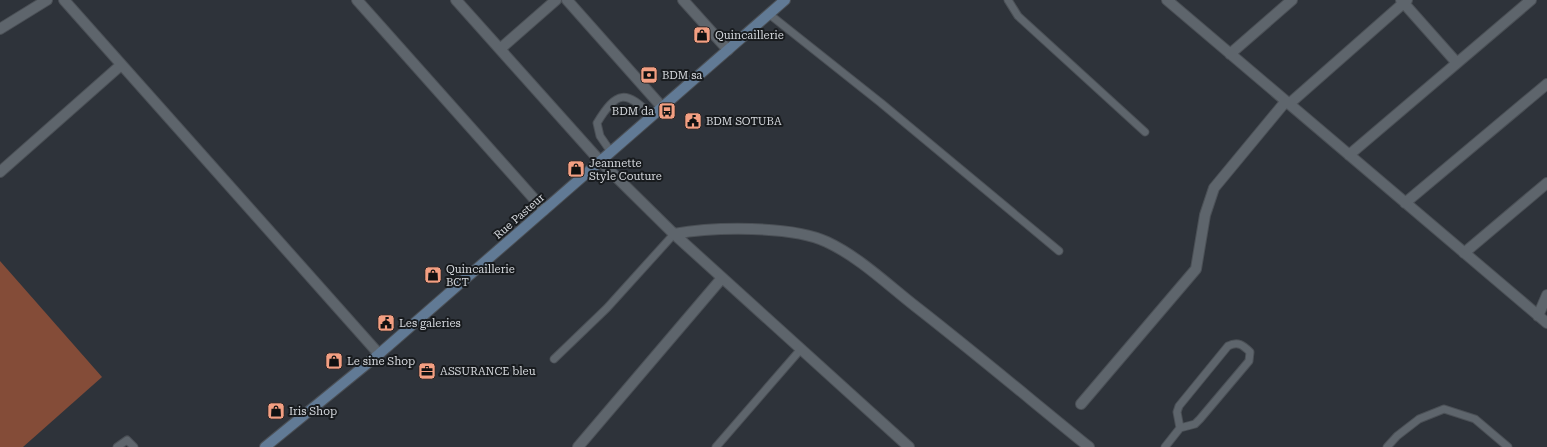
<svg xmlns="http://www.w3.org/2000/svg" width="1547" height="447" font-family="'Roboto Serif',serif">
  <style>
    .green { fill: #844c38 }
    .lines { fill: none; stroke-linecap: round; stroke-linejoin: round }
    .lane-casing { stroke: #4b5056; stroke-width: 9 }
    .street-casing { stroke: #4b5056; stroke-width: 12 }
    .secondary-casing { stroke: #4b5056; stroke-width: 12 }
    .lane { stroke: #5e656c; stroke-width: 7 }
    .street { stroke: #5e656c; stroke-width: 10 }
    .secondary { stroke: #617a95; stroke-width: 10 }
    .labels { text-anchor: middle; stroke-width: 4; stroke-linejoin: round; paint-order: stroke }
    .poi-label { font-size: 11px; fill: #d5d8dd; stroke: #181b1e; text-anchor: start }
    .street-label { font-size: 11px; fill: #d5d8dd; stroke: #181b1e }
  </style>
  <rect width="100%" height="100%" fill="#2e333a"/>
  <path class="green" d="M0,261L102,377L23,447H0Z"/>
  <g class="lines">
    <defs>
      <path id="lane" d="M1008,0L1018,16L1145,132
        M769,14L881,103L1059,251
        M611,152L600,136L597,123C617,90 626,90 652,116
        M554,359L607,308L674,234
        M117,447L127,440L134,447
        M716,447L801,349
        M1165,447L1180,428L1195,424L1200,419L1249,361L1250,352C1243,345 1238,341 1228,346L1179,406L1177,412L1180,428
        M1387,447L1397,436L1419,419L1444,409L1475,419L1508,447"/>
      <path id="street" d="M64,0L379,354
        M357,0L544,210
        M456,0L600,161L674,234L909,447
        M567,0L662,107
        M683,0L728,50
        M1167,0L1547,323
        M1401,0L1457,63
        M0,29L47,0
        M500,49L556,0
        M1230,54L1292,0
        M1289,104L1407,0
        M1349,155L1531,0
        M0,172L121,65
        M1405,203L1547,84
        M674,234C712,227 792,225 827,242C859,257 887,284 915,306C974,352 1031,400 1089,447
        M1464,253L1547,183
        M1538,316L1547,295
        M1081,404L1196,269L1205,215L1214,188L1286,101
        M578,447L722,278"/>
      <path id="secondary" d="M265,447L379,354L785,0"/>
    </defs>
    <use href="#lane" class="lane-casing"/>
    <use href="#street" class="street-casing"/>
    <use href="#secondary" class="secondary-casing"/>
    <use href="#lane" class="lane"/>
    <use href="#street" class="street"/>
    <use href="#secondary" class="secondary"/>
  </g>
  <defs>
    <symbol id="shop-square" viewBox="-11 -11 22 22"><rect x="-9" y="-9" width="18" height="18" rx="4" fill="#f39f82" stroke="#181b1e"/><path d="M-5-2.5h2.3a2.7 3.5 0 0 1 5.4 0H5L5.5 6h-11ZM-1.5-2.5h3a1.5 2.3 0 0 0-3 0Z" fill="#111"/></symbol>
    <symbol id="bank-square" viewBox="-11 -11 22 22"><rect x="-9" y="-9" width="18" height="18" rx="4" fill="#f39f82" stroke="#181b1e"/><path d="M-6-4H6V4H-6ZM0-2.3a2.3 2.3 0 1 0 0 4.6a2.3 2.3 0 1 0 0-4.6Z" fill="#111"/></symbol>
    <symbol id="bus-square" viewBox="-11 -11 22 22"><rect x="-9" y="-9" width="18" height="18" rx="4" fill="#f39f82" stroke="#181b1e"/><path d="M-5-6H5V4H4V6H2V4H-2V6H-4V4H-5ZM-3.5-4V0h7V-4ZM-3.5 1.2v1.5H-2V1.2ZM2 1.2v1.5H3.5V1.2Z" fill="#111"/></symbol>
    <symbol id="civic-square" viewBox="-11 -11 22 22"><rect x="-9" y="-9" width="18" height="18" rx="4" fill="#f39f82" stroke="#181b1e"/><path d="M-.6-6.5H3V-4.5H.6V-3L4-1V1h2V6H-6V1h2V-1L-.6-3ZM-1.2 2.5V6h2.4V2.5Z" fill="#111"/></symbol>
    <symbol id="office-square" viewBox="-11 -11 22 22"><rect x="-9" y="-9" width="18" height="18" rx="4" fill="#f39f82" stroke="#181b1e"/><path d="M-6-3h4V-5.5h4V-3h4V5H-6ZM-1-4.5V-3h2v-1.5ZM-6 0V1H6V0Z" fill="#111"/></symbol>
  </defs>
  <g fill-rule="evenodd">
    <use href="#shop-square" x="692" y="25" width="20" height="20"/>
    <use href="#bank-square" x="639" y="65" width="20" height="20"/>
    <use href="#bus-square" x="657" y="101" width="20" height="20"/>
    <use href="#civic-square" x="683" y="111" width="20" height="20"/>
    <use href="#shop-square" x="566" y="159" width="20" height="20"/>
    <use href="#shop-square" x="423" y="265" width="20" height="20"/>
    <use href="#civic-square" x="376" y="313" width="20" height="20"/>
    <use href="#shop-square" x="324" y="351" width="20" height="20"/>
    <use href="#office-square" x="417" y="361" width="20" height="20"/>
    <use href="#shop-square" x="266" y="401" width="20" height="20"/>
  </g>
  <g class="labels">
    <g class="poi-label">
      <text x="715" y="39">Quincaillerie</text>
      <text x="662" y="79">BDM sa</text>
      <text x="654" y="115" text-anchor="end">BDM da</text>
      <text x="706" y="125">BDM SOTUBA</text>
      <text x="589" y="167">Jeannette<tspan x="589" dy="13">Style Couture</tspan></text>
      <text x="446" y="273">Quincaillerie<tspan x="446" dy="13">BCT</tspan></text>
      <text x="399" y="327">Les galeries</text>
      <text x="347" y="365">Le sine Shop</text>
      <text x="440" y="375">ASSURANCE bleu</text>
      <text x="289" y="415">Iris Shop</text>
    </g>
    <g class="street-label">
      <text transform="translate(519 216) rotate(-41)" y="4">Rue Pasteur</text>
    </g>
  </g>
</svg>
